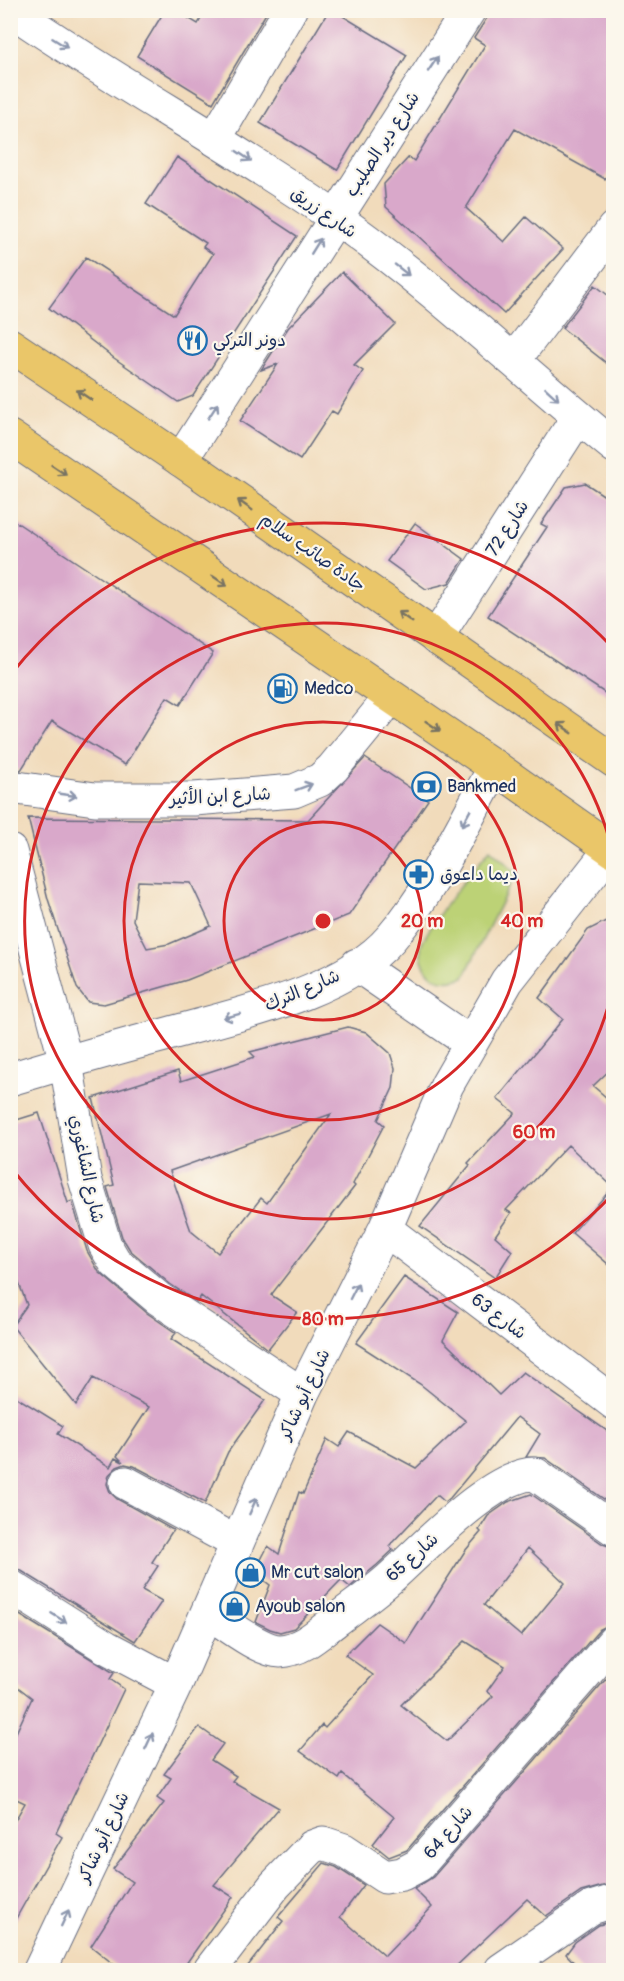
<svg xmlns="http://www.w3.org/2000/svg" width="624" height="1981" font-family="Pangolin,'Playpen Sans Arabic',sans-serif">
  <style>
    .green { fill: #bcd276; stroke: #6c806a; stroke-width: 1.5 }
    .building { fill: #d9a8ca; fill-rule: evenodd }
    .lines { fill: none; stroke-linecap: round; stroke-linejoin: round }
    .minor-casing { stroke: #666b7f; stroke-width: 35 }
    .highway-casing { stroke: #666b7f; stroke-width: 35 }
    .minor { stroke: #fff; stroke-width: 33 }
    .highway { stroke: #eac669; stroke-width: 33 }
    .oneway { stroke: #8d97ae }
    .oneway2 { stroke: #787363 }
    .ring { fill: none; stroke: #d62828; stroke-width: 3 }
    .labels { text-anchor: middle; stroke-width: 4.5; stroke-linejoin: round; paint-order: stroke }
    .street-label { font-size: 18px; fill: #1b2f5e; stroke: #fbf7ec }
    .poi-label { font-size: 18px; fill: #1b2f5e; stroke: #fbf7ec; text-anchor: start }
    .centre { fill: #d62828; stroke: #fbf7ec; stroke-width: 3 }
    .ring-label { font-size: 18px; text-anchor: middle; font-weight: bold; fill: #d62828; stroke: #fbf7ec; stroke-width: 4.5; stroke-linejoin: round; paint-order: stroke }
  </style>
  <rect width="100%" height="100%" fill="#fbf7ec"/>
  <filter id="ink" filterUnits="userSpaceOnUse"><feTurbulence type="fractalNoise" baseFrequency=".0167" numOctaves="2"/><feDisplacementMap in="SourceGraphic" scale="12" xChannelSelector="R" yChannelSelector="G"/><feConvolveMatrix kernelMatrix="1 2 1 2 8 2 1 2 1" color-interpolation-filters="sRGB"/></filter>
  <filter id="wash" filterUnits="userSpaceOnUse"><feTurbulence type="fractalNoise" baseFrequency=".008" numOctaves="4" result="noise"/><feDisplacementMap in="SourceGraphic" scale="24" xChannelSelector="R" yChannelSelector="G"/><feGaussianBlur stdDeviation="1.35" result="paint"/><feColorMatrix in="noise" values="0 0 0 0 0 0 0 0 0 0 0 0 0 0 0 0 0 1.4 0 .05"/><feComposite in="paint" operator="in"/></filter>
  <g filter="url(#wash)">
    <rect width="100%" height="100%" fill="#f1dbbb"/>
    <path class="green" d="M490,849L516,873L464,977C452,981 440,983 430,974C424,968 420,957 421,948C423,930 476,866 490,849Z"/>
    <g id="blocks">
      <path class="building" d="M165,10H175L198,24L206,10H268L213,103L137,56Z
        M329,10H333L407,55L337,170L260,123Z
        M492,10H614V164L605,179L515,129L466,208L504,242L526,217L563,249L504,314L386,207L384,184L409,157L414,161L485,45L474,38Z
        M177,157L297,236L193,396L178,402L114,358L49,308L86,257L174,315L213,254L203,247L206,243L146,204Z
        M342,272L395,324L354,365L363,371L337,414L332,411L300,460L240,421L278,364L261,370L288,328Z
        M595,285L614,300V369L562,328Z
        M585,483L614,502V699L488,616L547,527L541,524L566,487Z
        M10,518L213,653L180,705L167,697L125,765L52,721L21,770L10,769Z
        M415,523L464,559L449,583L426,589L387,561Z
        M365,758L428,800L349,915L187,980L104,1004L88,1002L77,988L48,899L28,818L308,820ZM138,881L191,883L211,926L169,944L147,948L133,920Z
        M614,917V1066L593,1086L614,1104V1269L572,1233L613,1187L568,1145L506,1210L511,1213L495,1236L512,1251L495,1278L420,1226L470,1165L468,1163L515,1113L497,1099L563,1019L539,998L588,930Z
        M348,1027L366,1032L390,1053L395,1068L393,1088L378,1120L384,1125L353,1184L355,1186L271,1295L297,1312L268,1349L201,1296L197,1302L170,1284L130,1250L122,1237L107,1187L114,1185L93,1098L178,1071L181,1081L255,1057L250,1052ZM331,1114L267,1203L261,1198L218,1253L191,1231L170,1171Z
        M39,1113L68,1203L72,1201L87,1251L99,1272L147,1313L176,1333L171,1339L265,1400L228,1452L205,1503L134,1466L125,1464L117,1467L109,1475L107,1484L110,1492L117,1499L173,1530L152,1562L158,1566L142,1590L162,1601L135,1641L20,1570L10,1567V1393L63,1426L58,1434L110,1467L115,1458L123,1462L117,1456L149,1407L93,1378L76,1405L12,1326L27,1305L10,1259V1122Z
        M404,1277L458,1312L443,1340L499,1395L523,1372L614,1436V1506L545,1458L526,1457L540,1434L517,1417L450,1498L445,1502L437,1495L389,1546L393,1550L377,1565L350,1587L341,1580L294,1628L280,1632L270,1629L256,1622L270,1585L254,1573L268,1546L279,1554L299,1492L303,1494L327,1439L339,1447L349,1432L416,1468L466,1421L420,1384L356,1343Z
        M531,1494L603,1544L614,1548V1623L600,1629L407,1850L389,1857L373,1844L394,1817L342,1774L339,1779L300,1751L322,1725L325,1728L373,1675L345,1655L377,1623L406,1643L465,1551L481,1532L479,1530L488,1516L508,1502ZM528,1548L565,1583L521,1636L484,1605ZM465,1641L505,1666L487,1691L493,1696L447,1741L401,1705Z
        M10,1609L114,1673L110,1679L124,1689L56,1833L62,1837L10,1929V1829L25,1803L10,1796V1746L32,1698L10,1681Z
        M606,1679L614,1685V1883L581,1892L546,1916L527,1899L451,1971H244L283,1921L278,1917L324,1863L336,1867L364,1885L340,1917L385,1956L432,1907L414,1889L433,1877Z
        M199,1727L223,1744L211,1760L236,1776L232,1781L279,1808L214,1885L233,1897L181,1971H122L91,1946L132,1882L113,1869L164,1803L157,1798L171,1778L164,1774Z
        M614,1921V1971H582L566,1954L575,1942L599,1925Z"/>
    </g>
  </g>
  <g filter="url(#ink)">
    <use href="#blocks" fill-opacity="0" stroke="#666b7f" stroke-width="1.5"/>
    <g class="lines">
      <defs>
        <path id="minor" d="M11,10C116,83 228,143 333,216C432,284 520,370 614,446
          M216,137L290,10
          M514,360L614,228
          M181,460L469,10
          M436,638L578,417
          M10,787L95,799H194L294,791L320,780L333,768L391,697
          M10,851L66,1062L85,1179L105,1245L115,1262L159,1299L302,1394
          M357,965L469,1042
          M10,1079C63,1063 115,1048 168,1034C235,1015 344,993 391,938C434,888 463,824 495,767
          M385,1229L614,1403
          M126,1483L237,1543
          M10,1586L106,1647L176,1684
          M208,1612C225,1623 260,1651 280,1651C302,1650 318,1634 335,1621C353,1607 372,1594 389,1579C421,1551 493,1473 535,1474L614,1529
          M40,1970L176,1684L302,1394L385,1229L447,1085L507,981L614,845
          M210,1970L275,1885L312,1847L323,1843L344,1850L385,1877L402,1874L419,1865L614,1641
          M501,1970L591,1908L614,1901"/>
        <path id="highway" d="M10,345L181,460L614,761
          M10,437L495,767L614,851"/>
      </defs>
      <use href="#minor" class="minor-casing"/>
      <use href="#highway" class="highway-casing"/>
      <use href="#minor" class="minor"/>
      <use href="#highway" class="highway"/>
    </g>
    <defs><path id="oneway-shaft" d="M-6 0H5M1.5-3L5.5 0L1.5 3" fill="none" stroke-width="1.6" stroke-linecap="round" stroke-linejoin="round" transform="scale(1.5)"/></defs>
    <g class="oneway">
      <use href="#oneway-shaft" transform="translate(60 43) rotate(32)"/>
      <use href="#oneway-shaft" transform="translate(433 64) rotate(-56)"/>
      <use href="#oneway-shaft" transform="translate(244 156) rotate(34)"/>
      <use href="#oneway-shaft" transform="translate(316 246) rotate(-58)"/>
      <use href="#oneway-shaft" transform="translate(402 270) rotate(38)"/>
      <use href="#oneway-shaft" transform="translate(552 394) rotate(42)"/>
      <use href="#oneway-shaft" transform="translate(213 411) rotate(-57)"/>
      <use href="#oneway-shaft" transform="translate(304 787) rotate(-21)"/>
      <use href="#oneway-shaft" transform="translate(68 795) rotate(8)"/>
      <use href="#oneway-shaft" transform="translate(466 818) rotate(119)"/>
      <use href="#oneway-shaft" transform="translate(232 1016) rotate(165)"/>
      <use href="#oneway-shaft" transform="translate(354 1291) rotate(-63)"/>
      <use href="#oneway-shaft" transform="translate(253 1506) rotate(-66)"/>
      <use href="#oneway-shaft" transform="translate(59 1618) rotate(32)"/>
      <use href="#oneway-shaft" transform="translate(149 1741) rotate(-65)"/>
      <use href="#oneway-shaft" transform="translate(65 1918) rotate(-65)"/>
    </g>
    <g class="oneway2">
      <use href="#oneway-shaft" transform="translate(84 395) rotate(-146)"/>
      <use href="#oneway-shaft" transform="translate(59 470) rotate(34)"/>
      <use href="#oneway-shaft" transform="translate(245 505) rotate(-145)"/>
      <use href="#oneway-shaft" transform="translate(220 581) rotate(34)"/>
      <use href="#oneway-shaft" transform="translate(405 617) rotate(-145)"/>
      <use href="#oneway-shaft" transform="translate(433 726) rotate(34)"/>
      <use href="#oneway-shaft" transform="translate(565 728) rotate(-145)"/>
    </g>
  </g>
  <g class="ring">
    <circle cx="323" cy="921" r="99"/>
    <circle cx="323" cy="921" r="199"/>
    <path d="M613 988A298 298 0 1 1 613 854"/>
    <path d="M612 1195A398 398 0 0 1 12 1169M12 673A398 398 0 0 1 612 647"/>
  </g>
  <defs>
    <symbol id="restaurant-ring" viewBox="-11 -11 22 22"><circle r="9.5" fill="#fbf7ec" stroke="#1f6fb2" stroke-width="1.5"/><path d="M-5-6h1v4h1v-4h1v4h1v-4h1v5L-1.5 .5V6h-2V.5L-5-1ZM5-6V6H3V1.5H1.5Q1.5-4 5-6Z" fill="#1f6fb2"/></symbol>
    <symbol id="fuel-ring" viewBox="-11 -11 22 22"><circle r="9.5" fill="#fbf7ec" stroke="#1f6fb2" stroke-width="1.5"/><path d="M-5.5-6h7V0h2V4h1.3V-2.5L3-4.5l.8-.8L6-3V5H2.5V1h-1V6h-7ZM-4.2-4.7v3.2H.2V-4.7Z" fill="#1f6fb2"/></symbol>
    <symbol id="bank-ring" viewBox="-11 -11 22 22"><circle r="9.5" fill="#fbf7ec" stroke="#1f6fb2" stroke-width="1.5"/><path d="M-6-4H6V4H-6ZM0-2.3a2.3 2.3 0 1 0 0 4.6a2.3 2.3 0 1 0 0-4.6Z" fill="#1f6fb2"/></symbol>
    <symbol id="pharmacy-ring" viewBox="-11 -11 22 22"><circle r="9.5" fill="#fbf7ec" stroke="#1f6fb2" stroke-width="1.5"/><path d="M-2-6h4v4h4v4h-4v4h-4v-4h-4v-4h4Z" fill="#1f6fb2"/></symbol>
    <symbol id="shop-ring" viewBox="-11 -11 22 22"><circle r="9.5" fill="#fbf7ec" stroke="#1f6fb2" stroke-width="1.5"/><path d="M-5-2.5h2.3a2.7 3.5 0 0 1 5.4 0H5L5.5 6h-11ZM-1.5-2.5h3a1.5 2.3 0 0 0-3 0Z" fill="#1f6fb2"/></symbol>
  </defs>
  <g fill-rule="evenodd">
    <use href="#restaurant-ring" x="176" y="324" width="33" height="33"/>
    <use href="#fuel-ring" x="266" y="672" width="33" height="33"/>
    <use href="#bank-ring" x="410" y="770" width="33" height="33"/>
    <use href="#pharmacy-ring" x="402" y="858" width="33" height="33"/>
    <use href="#shop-ring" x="234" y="1556" width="33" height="33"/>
    <use href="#shop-ring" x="218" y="1590" width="33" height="33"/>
  </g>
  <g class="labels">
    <g class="street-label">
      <text transform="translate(382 144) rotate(-57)" y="6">شارع دير الصليب</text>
      <text transform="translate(324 212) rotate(35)" y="6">شارع زريق</text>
      <text transform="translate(507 528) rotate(-57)" y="6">شارع 72</text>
      <text transform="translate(313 552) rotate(35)" y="6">جادة صائب سلام</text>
      <text transform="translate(220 796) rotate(-3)" y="6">شارع ابن الأثير</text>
      <text transform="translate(302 990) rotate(-23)" y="6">شارع الترك</text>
      <text transform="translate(87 1169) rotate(78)" y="6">شارع الشاغوري</text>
      <text transform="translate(499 1316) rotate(37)" y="6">شارع 63</text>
      <text transform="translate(304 1394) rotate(-65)" y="6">شارع أبو شاكر</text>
      <text transform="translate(412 1557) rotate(-42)" y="6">شارع 65</text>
      <text transform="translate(448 1832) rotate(-49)" y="6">شارع 64</text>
      <text transform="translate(103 1837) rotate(-65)" y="6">شارع أبو شاكر</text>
    </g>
    <g class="poi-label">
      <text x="213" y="346">دونر التركي</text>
      <text x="304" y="694">Medco</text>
      <text x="447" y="792">Bankmed</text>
      <text x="440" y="880">ديما داعوق</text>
      <text x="271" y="1578">Mr cut salon</text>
      <text x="255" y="1612">Ayoub salon</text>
    </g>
  </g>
  <circle cx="323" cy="921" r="9" class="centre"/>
  <g class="ring-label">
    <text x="422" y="927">20 m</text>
    <text x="522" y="927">40 m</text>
    <text x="534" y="1138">60 m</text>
    <text x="323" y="1325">80 m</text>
  </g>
  <rect width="624" height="1981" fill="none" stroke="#fbf7ec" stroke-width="36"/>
</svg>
